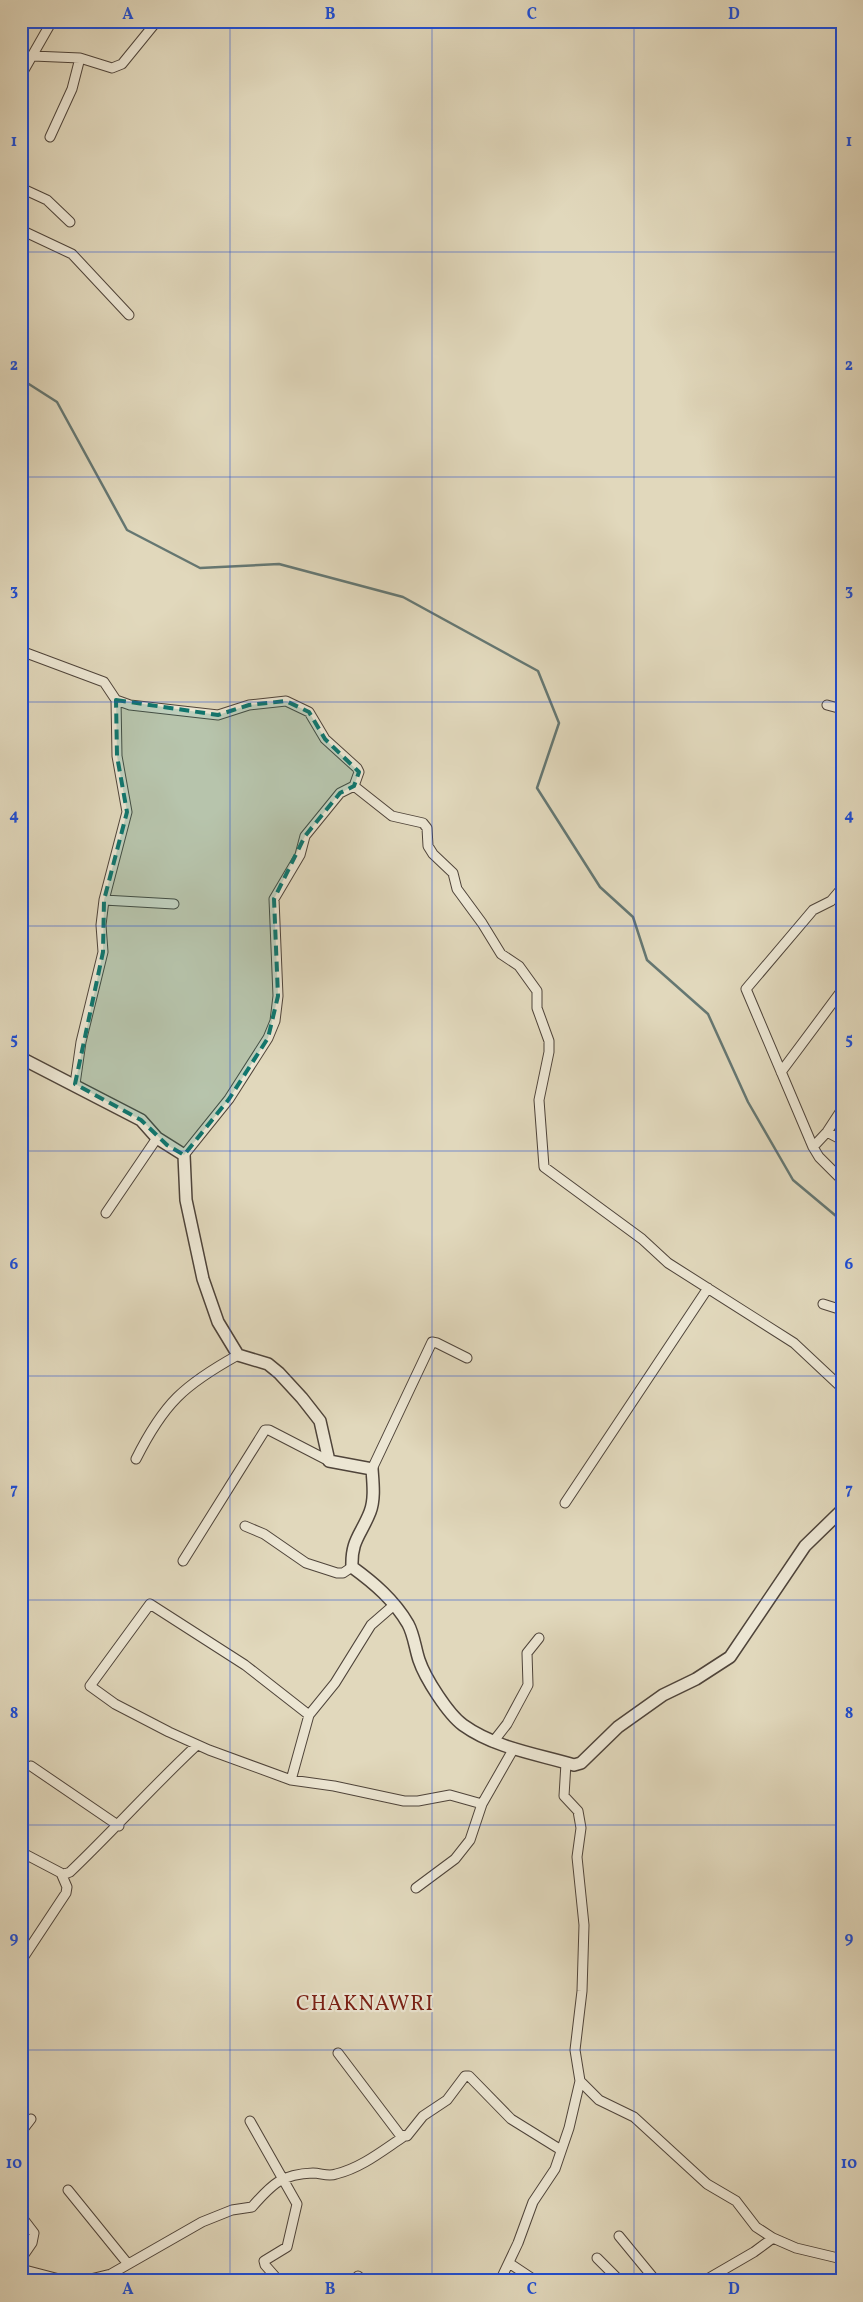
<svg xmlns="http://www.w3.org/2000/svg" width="863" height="2302" font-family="Vollkorn,serif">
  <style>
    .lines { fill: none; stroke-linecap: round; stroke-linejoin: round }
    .stream { stroke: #657772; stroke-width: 2.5 }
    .minor-casing { stroke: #4f443a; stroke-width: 11 }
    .tertiary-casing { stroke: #4f443a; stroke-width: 14 }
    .minor { stroke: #ece6d3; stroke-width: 9 }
    .tertiary { stroke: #ece6d3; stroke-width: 11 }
    .marked { fill: #0f766e; fill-opacity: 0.2; stroke: #0f766e; stroke-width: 4; stroke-dasharray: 10 6; stroke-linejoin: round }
    .grid { fill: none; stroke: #1d4ed8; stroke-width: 1; stroke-opacity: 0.55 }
    .labels { text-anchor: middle; stroke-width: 4.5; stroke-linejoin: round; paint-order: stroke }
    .quarter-label { font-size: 21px; letter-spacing: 1px; fill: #7a1f14; stroke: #ece6d3 }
    .neatline { fill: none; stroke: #1d4ed8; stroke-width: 2 }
    .grid-label { font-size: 16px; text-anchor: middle; font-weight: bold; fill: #1d4ed8 }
  </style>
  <rect width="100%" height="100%" fill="#e1d8bc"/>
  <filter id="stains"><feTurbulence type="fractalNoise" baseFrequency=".004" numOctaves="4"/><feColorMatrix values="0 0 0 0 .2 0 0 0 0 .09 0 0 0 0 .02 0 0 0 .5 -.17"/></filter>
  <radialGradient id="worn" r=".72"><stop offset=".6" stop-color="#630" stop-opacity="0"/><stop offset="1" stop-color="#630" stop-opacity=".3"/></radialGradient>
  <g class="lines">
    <path class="stream" d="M21,379L57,402L127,530L200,568L279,564L403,597L538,671L559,723L537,788L600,887L633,917L647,960L708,1014L748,1102L793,1180L842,1221"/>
    <defs>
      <path id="minor" d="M33,56L80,58L112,68L122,64L157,21
        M21,69L24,70L52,21
        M50,137L72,89L80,58
        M21,188L47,200L70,222
        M21,230L72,254L129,315
        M21,651L104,682L116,700L130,705L218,715L249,705L286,701L309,712L325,739L357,768L359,772L354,786L392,816L423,823L427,828L428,846L433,854L453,873L457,889L482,923L501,954L519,966L537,991V1008L549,1041V1052L539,1100L544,1167L642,1239L668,1263L794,1343L842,1388
        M827,705L842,709
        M842,888L831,901L813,910L746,989L813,1147L819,1157L842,1180
        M104,900L174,904
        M781,1072L842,990
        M75,1084L81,1042L103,952L101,925L104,900L127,812L117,756L116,700
        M827,1132L842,1140
        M813,1147L827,1132L842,1109
        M184,1155L229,1099L268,1038L275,1021L278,996L274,899L300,855L305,836L340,793L354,786
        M106,1213L157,1138
        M823,1304L842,1310
        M136,1459C164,1403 184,1385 238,1355
        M372,1469L432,1342L437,1343L467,1358
        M565,1503L708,1288
        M245,1526L264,1534L306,1563L337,1573H343L352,1567
        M183,1561L265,1430H269L329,1461
        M394,1605L371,1625L335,1683L309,1715L245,1665L150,1604L90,1686L115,1704L169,1732L209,1750L291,1780L334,1786L404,1801H418L450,1795L482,1804
        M493,1742L507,1724L528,1685L527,1653L539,1638
        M31,1766L119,1826
        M291,1780L309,1715
        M21,1852L61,1873L65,1874L70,1872C113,1831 153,1786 197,1745
        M416,1888L455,1859L470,1840L482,1804L514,1748
        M21,1961L66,1893L67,1887L61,1873
        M338,2053L400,2135L407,2136L423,2116L447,2100L465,2076H469L511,2119L561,2150
        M580,2081L599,2100L634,2117L707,2184L736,2201L756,2227L773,2238L796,2248L842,2259
        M250,2121L297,2204L287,2247L264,2261L265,2265L279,2281
        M21,2132L31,2119
        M68,2190L128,2264
        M21,2216L34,2233L32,2243L21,2259
        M619,2236L656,2281
        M597,2258L620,2281
        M509,2263L536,2281
        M21,2269L67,2281
        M358,2276L363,2281
        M82,2281L111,2274L202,2222L232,2210L252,2207C272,2184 282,2174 313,2173C321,2173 328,2177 336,2174C361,2168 382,2151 403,2137
        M500,2281L518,2243L533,2202L555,2169L569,2128L580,2081L575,2050L582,1991L584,1925L577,1857L581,1828L578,1811L564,1796L566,1763
        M704,2281L754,2252L773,2238"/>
      <path id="tertiary" d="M21,1058L141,1120L157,1138L184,1155L186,1200L203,1279L218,1322L238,1355L268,1364L279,1373L302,1398L320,1421L329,1461L372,1469C373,1483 375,1499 370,1512C361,1535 351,1540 352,1567C374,1583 394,1600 408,1624C414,1635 415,1648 419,1660C425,1678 448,1714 463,1725C495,1748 537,1754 574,1765L581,1763L618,1727L663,1695L696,1679L730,1657L805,1546L842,1510"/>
    </defs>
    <use href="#minor" class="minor-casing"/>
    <use href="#tertiary" class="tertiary-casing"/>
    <use href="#minor" class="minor"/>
    <use href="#tertiary" class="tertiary"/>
  </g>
  <path class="marked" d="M116,700L218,715L249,705L286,701L309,712L325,739L359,772L354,786L340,793L305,836L274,899L278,996L268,1038L229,1099L184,1155L167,1145L141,1120L75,1084L103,952L104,900L127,812L117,756Z"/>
  <path class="grid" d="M230,21V2281M432,21V2281M634,21V2281M21,252H842M21,477H842M21,702H842M21,926H842M21,1151H842M21,1376H842M21,1600H842M21,1825H842M21,2050H842"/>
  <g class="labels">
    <g class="quarter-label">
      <text x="365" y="2010">CHAKNAWRI</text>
    </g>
  </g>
  <rect width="863" height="2302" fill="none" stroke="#e1d8bc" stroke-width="55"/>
  <rect x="28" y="28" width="808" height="2246" class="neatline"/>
  <g class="grid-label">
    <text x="128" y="19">A</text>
    <text x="330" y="19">B</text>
    <text x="532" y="19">C</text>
    <text x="734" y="19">D</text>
    <text x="14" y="146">1</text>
    <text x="849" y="146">1</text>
    <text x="14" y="370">2</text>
    <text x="849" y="370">2</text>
    <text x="14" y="595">3</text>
    <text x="849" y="595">3</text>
    <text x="14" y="820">4</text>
    <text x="849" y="820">4</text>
    <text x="14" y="1044">5</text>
    <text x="849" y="1044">5</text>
    <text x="14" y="1269">6</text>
    <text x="849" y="1269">6</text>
    <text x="14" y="1494">7</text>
    <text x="849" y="1494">7</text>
    <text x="14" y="1718">8</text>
    <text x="849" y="1718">8</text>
    <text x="14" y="1943">9</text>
    <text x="849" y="1943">9</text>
    <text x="14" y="2168">10</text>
    <text x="849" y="2168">10</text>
    <text x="128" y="2294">A</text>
    <text x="330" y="2294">B</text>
    <text x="532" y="2294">C</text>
    <text x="734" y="2294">D</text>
  </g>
  <rect width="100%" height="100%" filter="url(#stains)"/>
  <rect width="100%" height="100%" fill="url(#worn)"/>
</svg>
